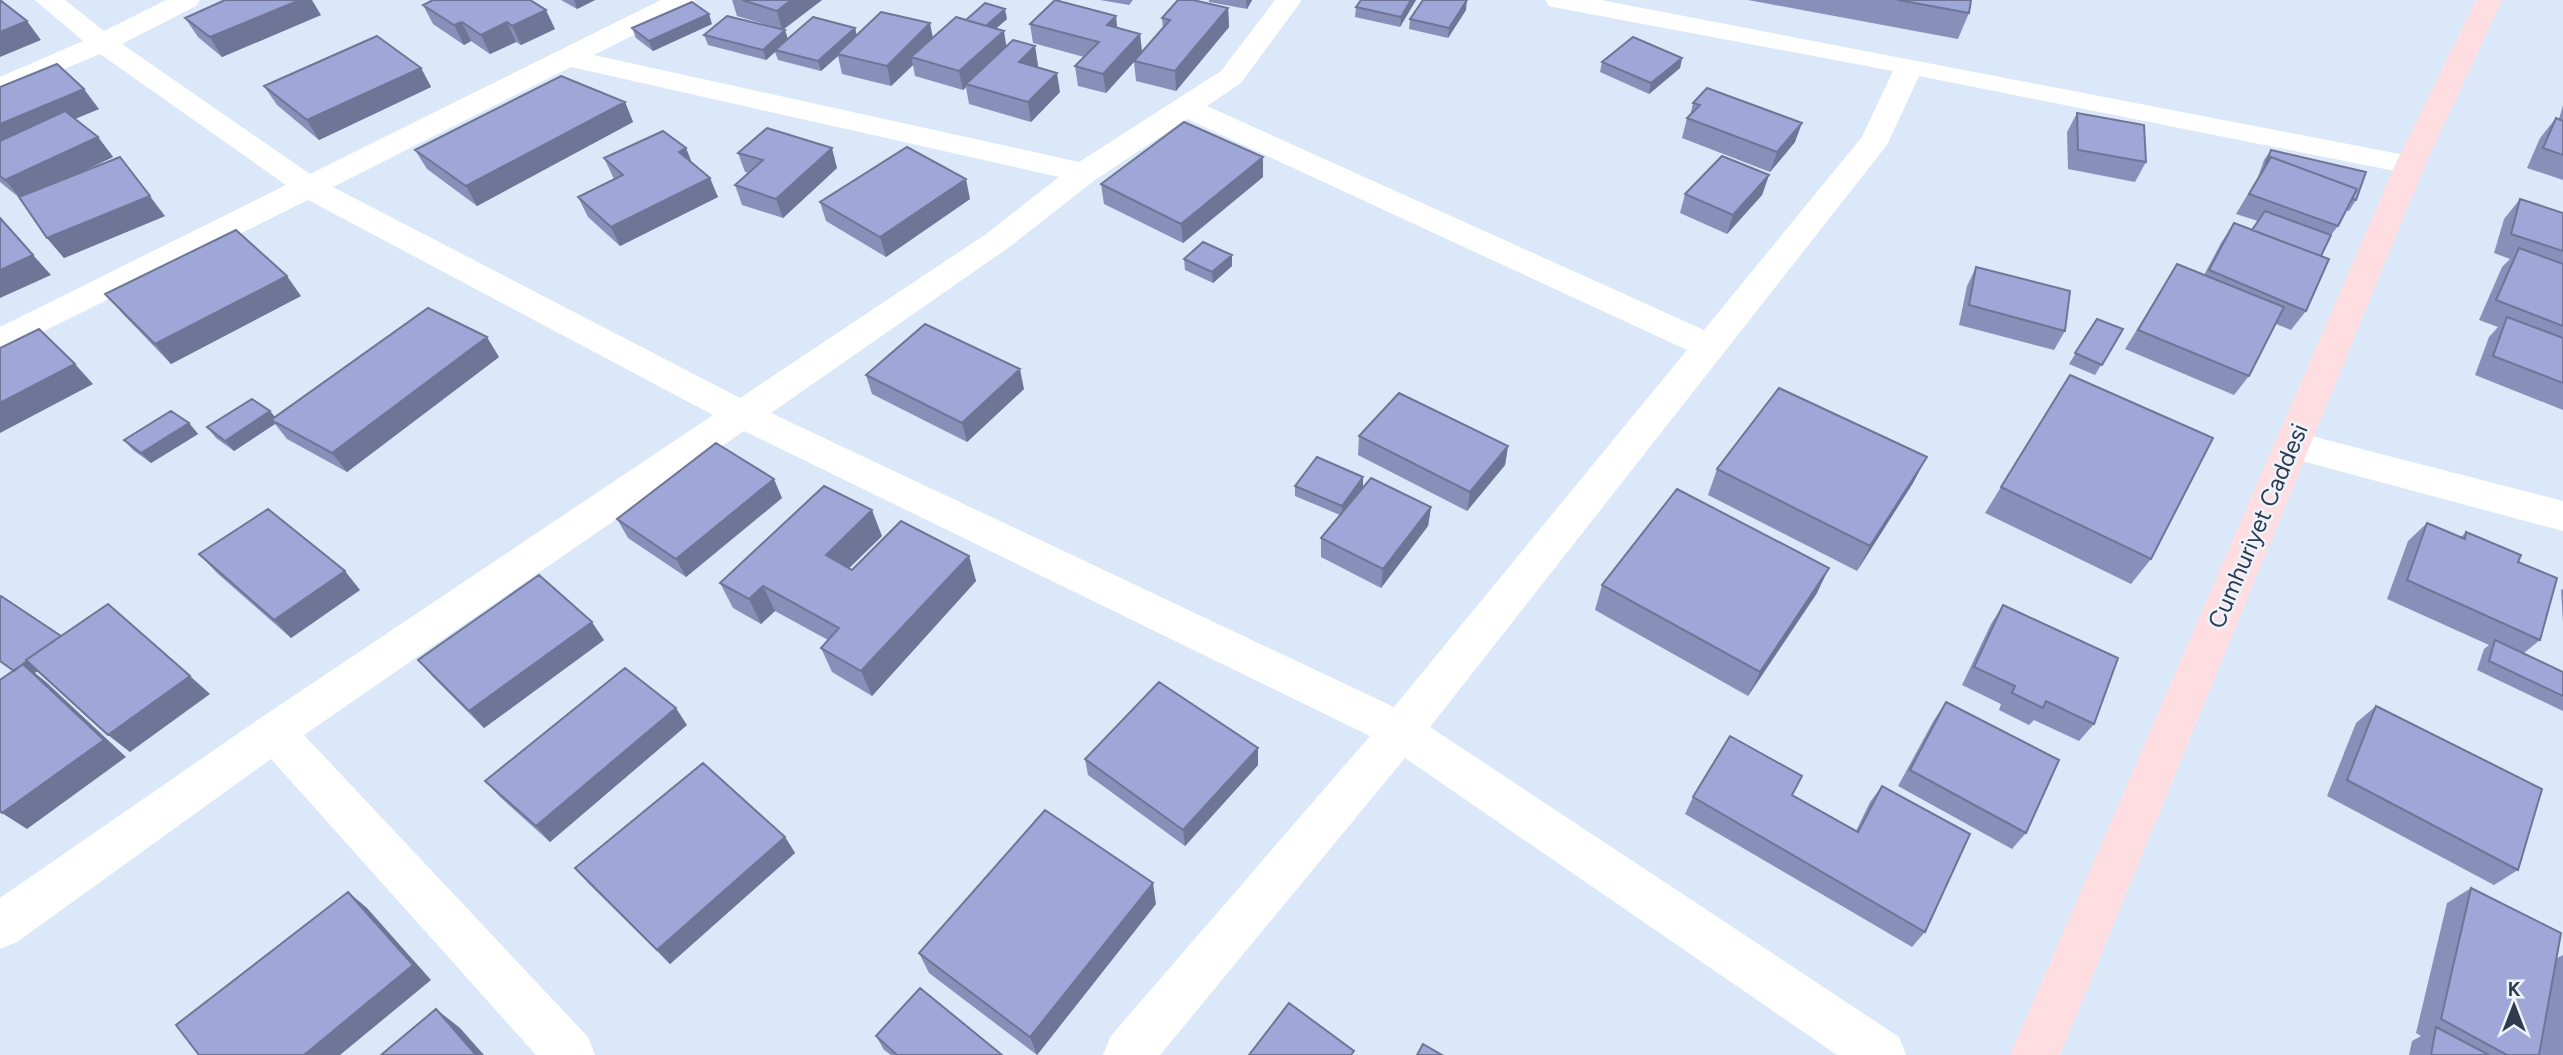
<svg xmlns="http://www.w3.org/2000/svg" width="2563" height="1055" font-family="Figtree,sans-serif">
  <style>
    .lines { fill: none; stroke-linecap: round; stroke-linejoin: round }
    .street { fill: #fff; fill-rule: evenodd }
    .secondary { fill: #fedee0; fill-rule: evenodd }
    .wall { fill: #8890b9 }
    .shaded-wall { fill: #6f7596 }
    .building { fill: #9ea7d7; stroke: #6f7596; stroke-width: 2 }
    .labels { text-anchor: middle; stroke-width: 5; stroke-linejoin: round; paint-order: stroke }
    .street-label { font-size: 24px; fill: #303c4e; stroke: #eef4fd }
  </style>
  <rect width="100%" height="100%" fill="#dbe8f9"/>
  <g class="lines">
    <path class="street" d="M35,0H65L104,31L166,0H200L196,6L122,44L310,174L661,0H695L691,6L594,55L1079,162L1221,71L1275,0H1302L1241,83L1207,106L1704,330L1862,137L1893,71L1558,8L1549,6L1545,0H1601L2410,156L2421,158L2425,165L2421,172L2410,174L1919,76L1887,145L1430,727L1899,1037L1906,1055H1837L1405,758L1160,1055H1103L1110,1037L1370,736L744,431L304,735L588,1037L595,1055H536L271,759L17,942L0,949V898L259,719L713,415L308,200L0,353V327L286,185L100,54L0,96V77L83,41ZM571,67L1059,177L986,234L740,398L333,187ZM1187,119L1687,350L1394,707L771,413L1008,248L1095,180Z
      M2292,431L2563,501V531L2279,455L2274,445L2279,435Z"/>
    <path class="secondary" d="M2476,0H2502L2425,165L2060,1055H2010L2395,165Z"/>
  </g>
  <path class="wall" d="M561,0H595L577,9Z
    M732,0H822L783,30H785L788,39L855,28L857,36L933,37L966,20L1007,19L996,28L1006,46H1035L1038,66L1037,67L1060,92L1031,122L969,104L966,87L963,90L915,76L913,65L891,86L842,74L838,56L821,71L778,60L775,52L766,60L708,45L704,35L777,28L737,16Z
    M1100,0H1133L1129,5Z
    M1209,0H1252L1247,9L1209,2Z
    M1416,0L1400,27L1355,17L1356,7Z
    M1748,0H1971L1969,13L1958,39Z
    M423,5L555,29L521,45L516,42L490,54L471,41L464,45L433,24Z
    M1228,8L1229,27L1176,91L1136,81L1134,62L1106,93L1078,86L1075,66L1084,57L1033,43L1030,24L1117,28L1140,34L1142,52L1163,28L1162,18Z
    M1466,10L1448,38L1409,29L1410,19Z
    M321,15L222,57L198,37L185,18Z
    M712,24L653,51L636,38L632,28Z
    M1682,58L1680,68L1649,94L1600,72L1602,62Z
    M421,68L431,87L319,140L277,105L264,86Z
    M0,87L99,109L74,119L98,137L113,157L74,175L165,216L64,258L47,238L22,200L0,182Z
    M625,102L633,122L477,206L427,169L415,150Z
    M1693,103L1795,142L1770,172L1682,138L1687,118L1690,116Z
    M2563,105V180L2527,168L2540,138L2556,118L2559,119Z
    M2077,113L2146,162L2135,182L2068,169L2067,132Z
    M686,148L691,162L718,197L620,246L588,217L578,197L614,179L604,158Z
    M2271,150L2356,200L2349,211L2346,210L2338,226L2331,235L2321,256L2306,311L2291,330L2276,324L2249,376L2234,395L2125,349L2177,264L2204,275L2221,243L2234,223L2252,230L2258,221L2236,214L2258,177L2264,160Z
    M738,153L837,168L783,218L742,205L735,185L749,173L745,172Z
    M1769,175L1762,195L1727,234L1680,213L1685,194Z
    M1263,177L1183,243L1104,204L1101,184Z
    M970,199L886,257L826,221L820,202Z
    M2520,199L2563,213V410L2475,375L2489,337L2498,327L2479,320L2502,267L2510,259L2494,253L2504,219Z
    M1184,259L1232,266L1213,283L1185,270Z
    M1976,267L2065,331L2054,350L1959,325L1967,286Z
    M105,294L301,296L171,364L122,313Z
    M2097,319L2123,329L2095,375L2069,364Z
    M499,357L347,472L287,439L275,424L234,451L216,438L207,427L270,411L275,417Z
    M866,375L1024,389L967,442L872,394Z
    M2070,375L2151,559L2131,584L1985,513Z
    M189,423L198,434L151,463L133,450L124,440Z
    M1359,436L1508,446L1505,465L1467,511L1358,455Z
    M1717,469L1913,483L1857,571L1708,495Z
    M1295,486L1363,487L1355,498L1431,507L1428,526L1381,588L1321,557V538L1340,515L1295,496Z
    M782,498L686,577L628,538L617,519Z
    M2427,523L2461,537L2466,532L2518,562L2540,640L2524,653L2563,672V711L2477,670L2484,649L2489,645L2387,599L2408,541Z
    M882,536L849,568L852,570L969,556L976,581L872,696L832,672L821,648L828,640L775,611L761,624L733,608L720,583Z
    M199,554L360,590L291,638L217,573Z
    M1602,585L1817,593L1748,696L1595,610Z
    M2563,589V623L2561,590Z
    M2003,605L2094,724L2079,741L2034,720L2029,725L1999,710L2001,704L1962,685L1991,624Z
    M604,640L484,728L433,677L418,660Z
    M1946,702L2026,833L2012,849L1898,786L1934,720Z
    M2376,706L2518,870L2494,885L2327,796L2356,723Z
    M687,725L550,842L500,797L485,781Z
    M1258,748V765L1185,846L1088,775L1085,759Z
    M1882,786L1925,932L1912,947L1685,814L1693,797L1792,795L1856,831L1870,802Z
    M785,837L795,853L670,964L589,884L575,868Z
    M2471,888L2557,958L2563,955V1055H2409L2412,1041L2421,1036L2416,1033L2447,903Z
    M1156,904L1037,1055L929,973L919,953Z
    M876,1036L1002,1055H891L884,1050Z"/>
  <path class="shaded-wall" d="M300,0H312L321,15L222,57L210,37Z
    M574,0H595L577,9Z
    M791,0H822L782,30L777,11Z
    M1246,0H1252L1247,9Z
    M1411,0H1416L1400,27L1401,17Z
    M1467,0L1466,10L1448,38L1449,28Z
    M1228,8L1229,27L1176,91L1175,71Z
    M1005,9L1007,19L981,42L979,32Z
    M546,10L555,29L521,45L512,26Z
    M709,14L712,24L653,51L649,41Z
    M1116,16L1118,35L1107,25Z
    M27,21L41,40L0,57V32Z
    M462,22L471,41L464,45L454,25Z
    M507,22L516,42L490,54L481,35Z
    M930,23L934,43L911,57L913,65L891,86L887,66Z
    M855,28L857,38L837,54L838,56L821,71L818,61Z
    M785,30L788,40L775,50V52L766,60L763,50Z
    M1004,31L1007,50L966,84V87L963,90L959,71Z
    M1140,34L1142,53L1106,93L1103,74Z
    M1035,46L1038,66L1022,81L1019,62Z
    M1682,58L1680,68L1649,94L1651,83Z
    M421,68L431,87L319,140L307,120Z
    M1057,73L1060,92L1031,122L1028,102Z
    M84,89L99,109L0,150V124Z
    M625,102L633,122L477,206L466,186Z
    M1802,123L1795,142L1770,172L1777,152Z
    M98,137L113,157L22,200L5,180Z
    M686,148L694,168L679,152Z
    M832,148L837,168L783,218L776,199Z
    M120,157L165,216L64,258L47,238Z
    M1263,157V177L1183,243L1181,224Z
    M1769,175L1762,195L1727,234L1733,215Z
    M710,178L718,197L620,246L611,227Z
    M966,179L970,199L886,257L880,237Z
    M33,255L51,275L0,298V270Z
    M1232,255V266L1213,283L1212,272Z
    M287,276L301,296L171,364L155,344Z
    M487,337L499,357L347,472L332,453Z
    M75,364L93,384L0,433V403Z
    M1020,369L1024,389L967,442L962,423Z
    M270,411L279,422L271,420L275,424L234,451L225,441Z
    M189,423L198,434L151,463L141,453Z
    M1508,446L1505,465L1467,511L1470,492Z
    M1927,457L1913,483L1857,571L1870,546Z
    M1363,477V487L1342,516V506Z
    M774,479L782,498L686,577L676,559Z
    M1431,507L1428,526L1381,588L1383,569Z
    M872,510L882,536L836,581L826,555Z
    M969,556L976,581L872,696L861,671Z
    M1829,568L1817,593L1748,696L1760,672Z
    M345,571L360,590L291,638L274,620Z
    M763,586L775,611L761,624L749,599Z
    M592,622L604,640L484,728L469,711Z
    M61,636L72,646L35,673L46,682L126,757L27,829L2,813L14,671Z
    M190,676L210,694L130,752L108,735Z
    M676,708L687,725L550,842L536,826Z
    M1258,748V765L1185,846L1183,830Z
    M785,837L795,853L670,964L657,950Z
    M1153,883L1156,904L1037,1055L1030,1037Z
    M348,892L367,908L431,980L340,1055H304Z
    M436,1009L460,1028L484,1055H476Z"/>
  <path class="building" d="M0,0L27,21L0,32Z
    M225,0H300L210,37L185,18Z
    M433,0H530L546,10L512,26L507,22L481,35L462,22L454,25L423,5Z
    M742,0H791L777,11Z
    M1055,0L1116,16L1107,25L1140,34L1103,74L1075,66L1099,42L1030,24Z
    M1178,0H1193L1228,8L1175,71L1134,61L1170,20L1162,18Z
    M1361,0H1411L1401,17L1356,7Z
    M1423,0H1467L1449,28L1410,19Z
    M1898,0H1971L1969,13Z
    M692,2L709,14L649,41L632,28Z
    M985,3L1005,9L986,26L966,20Z
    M881,12L930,23L887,66L837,54Z
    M727,16L785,30L763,50L704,35Z
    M813,17L855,28L818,61L775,50Z
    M956,17L1004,31L959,71L911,57Z
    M377,36L421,68L307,120L264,86Z
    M1633,37L1682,58L1651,83L1602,62Z
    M1013,40L1035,46L1019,62L1057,73L1028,102L966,84Z
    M57,64L84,89L0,124V87Z
    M561,76L625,102L466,186L415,150Z
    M1707,88L1802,123L1777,152L1687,118L1700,105L1693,103Z
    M65,111L98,137L5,180L0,176V141Z
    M2077,113L2144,125L2146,162L2078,150Z
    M2556,118L2563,121V155L2543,148Z
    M1184,122L1263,157L1181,224L1101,184Z
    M767,128L832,148L776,199L735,185L763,160L738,153Z
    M663,131L686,148L679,152L710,178L611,227L578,197L623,175L604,158Z
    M907,147L966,179L880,237L820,202Z
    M2271,150L2366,172L2356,200L2352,199L2357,189L2271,157L2265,166Z
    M1722,156L1769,175L1733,215L1685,194Z
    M120,157L150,196L47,238L19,197Z
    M2271,157L2357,189L2338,226L2249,194Z
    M2520,199L2563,213V251L2511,234Z
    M2265,211L2331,235L2321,256L2252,230Z
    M0,218L33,255L0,270Z
    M2234,223L2329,259L2306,311L2209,270Z
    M236,230L287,276L155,344L105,294Z
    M1203,242L1232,255L1212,272L1184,259Z
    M2519,248L2563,264V326L2496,300Z
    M2177,264L2284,307L2249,376L2138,330Z
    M1976,267L2070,291L2065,331L1969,305Z
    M428,308L487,337L332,453L271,420Z
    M2507,317L2563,338V383L2493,356Z
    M2097,319L2123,329L2102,365L2075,353Z
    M925,324L1020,369L962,423L866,375Z
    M39,329L75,364L0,403V348Z
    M2070,375L2213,438L2151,559L2001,487Z
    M1779,388L1927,457L1870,546L1717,469Z
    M1399,393L1508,446L1470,492L1359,436Z
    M252,399L270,411L225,441L207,427Z
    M171,411L189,423L141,453L124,440Z
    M716,443L774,479L676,559L617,519Z
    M1317,457L1363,477L1342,506L1295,486Z
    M1371,478L1431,507L1383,569L1321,538Z
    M824,486L872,510L826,555L852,570L901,521L969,556L861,671L821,648L839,628L763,586L749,599L720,583Z
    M1677,489L1829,568L1760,672L1602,585Z
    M268,509L345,571L274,620L199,554Z
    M2427,523L2465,539L2466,532L2521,555L2518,562L2557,578L2540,640L2407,580Z
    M539,575L592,622L469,711L418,660Z
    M1,596L61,636L26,660L27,661L14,671L0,661V597Z
    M108,604L190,676L108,735L26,660Z
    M2003,605L2118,658L2094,724L2046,701L2043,708L2012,693L2015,686L1974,667Z
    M2495,640L2563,672V696L2489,661Z
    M23,664L104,740L2,813L0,811V680Z
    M625,668L676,708L536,826L485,781Z
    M1159,682L1258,748L1183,830L1085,759Z
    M1946,702L2059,760L2026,833L1910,770Z
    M2376,706L2542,789L2518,870L2347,780Z
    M1730,736L1802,776L1792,795L1858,832L1882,786L1970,834L1925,932L1693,797Z
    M703,763L785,837L657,950L575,868Z
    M1045,810L1153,883L1030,1037L919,953Z
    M2471,888L2561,933L2539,1055H2507L2441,1019Z
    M348,892L413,965L304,1055H199L176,1025Z
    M920,988L1002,1055H897L876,1036Z
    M1289,1003L1354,1051L1351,1055H1249Z
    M436,1009L476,1055H381Z
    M2436,1027L2489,1055H2431Z
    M1423,1044L1442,1055H1417Z"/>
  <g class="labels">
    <g class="street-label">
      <text transform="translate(2258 526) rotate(-67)" y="8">Cumhuriyet Caddesi</text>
    </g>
  </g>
  <g transform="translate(2514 1006)" stroke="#eef4fd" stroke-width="5" paint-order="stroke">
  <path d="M0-5L12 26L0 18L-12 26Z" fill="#303c4e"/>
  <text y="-10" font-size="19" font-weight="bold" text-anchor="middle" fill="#303c4e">K</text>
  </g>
</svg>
